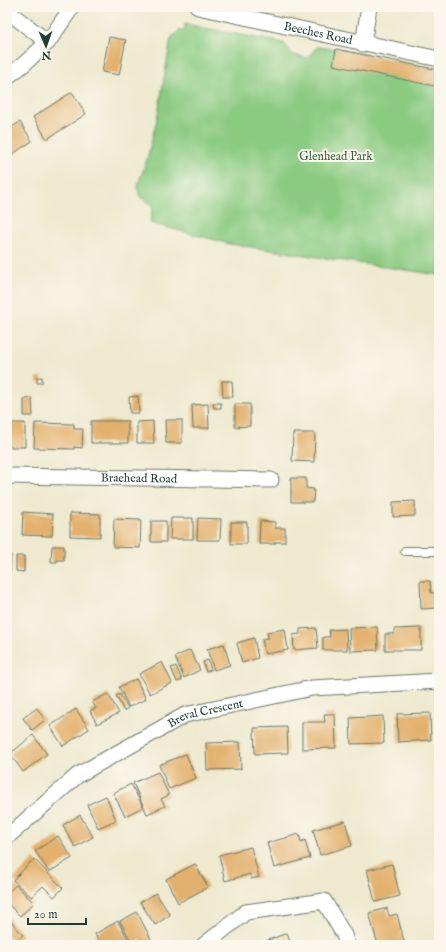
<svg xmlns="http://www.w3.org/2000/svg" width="446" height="952" font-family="'IM FELL English',serif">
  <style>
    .green { fill: #8aca81; stroke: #54845a }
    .building { fill: #e3b16d }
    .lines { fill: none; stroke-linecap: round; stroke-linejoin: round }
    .service-casing { stroke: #67796a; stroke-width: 10 }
    .minor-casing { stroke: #67796a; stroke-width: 17 }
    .service { stroke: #fff; stroke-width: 8 }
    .minor { stroke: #fff; stroke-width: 15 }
    .labels { text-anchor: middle; stroke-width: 4; stroke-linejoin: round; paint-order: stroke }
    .street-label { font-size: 12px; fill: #1f3d34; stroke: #fbf7ec }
    .park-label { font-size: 12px; fill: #3a6047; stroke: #fbf7ec }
  </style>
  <rect width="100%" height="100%" fill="#fbf7ec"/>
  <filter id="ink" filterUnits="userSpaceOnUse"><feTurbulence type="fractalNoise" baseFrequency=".025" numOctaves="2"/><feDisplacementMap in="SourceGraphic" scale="8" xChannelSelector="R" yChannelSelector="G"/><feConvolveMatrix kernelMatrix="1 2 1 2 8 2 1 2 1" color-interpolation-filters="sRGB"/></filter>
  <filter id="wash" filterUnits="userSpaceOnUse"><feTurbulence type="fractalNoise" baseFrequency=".012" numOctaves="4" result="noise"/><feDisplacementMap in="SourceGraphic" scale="16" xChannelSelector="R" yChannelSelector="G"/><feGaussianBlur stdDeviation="0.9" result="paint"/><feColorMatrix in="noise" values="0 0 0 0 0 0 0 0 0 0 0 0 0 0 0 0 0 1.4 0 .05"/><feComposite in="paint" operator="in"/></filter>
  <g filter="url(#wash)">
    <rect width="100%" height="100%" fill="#eee9cf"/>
    <path class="green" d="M185,24L284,43L293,55L307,58L317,47L336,49L439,70V275L230,244L150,223L153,205L140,197L137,188L147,159L157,119L171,38L180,30H184Z"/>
    <g id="blocks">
      <path class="building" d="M109,37L126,40L119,75L102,72Z
        M336,49L439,70V87L333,65Z
        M72,92L86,114L47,139L33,117Z
        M20,122L32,141L7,158V130Z
        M37,377H42V383H37Z
        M222,381H232L233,397H223Z
        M138,396L139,413H130L129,397Z
        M32,398L33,416H24V399Z
        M213,403H221V408H214Z
        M208,404L209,428H193L192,405Z
        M235,404H250V426L235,427Z
        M165,420H182V443H166Z
        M91,421H128V443H91Z
        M153,421L154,443H137V422Z
        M7,423H25V447H7Z
        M35,423L74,424V429H83L82,448L74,447V449L34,448Z
        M293,433H315L314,462L292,461Z
        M291,478H306V488L314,489L313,502H291Z
        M415,501V516L393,517V502Z
        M23,512L53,514L52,536L22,535Z
        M70,513L100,514V537L70,536Z
        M171,518H193V539H170Z
        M198,518L221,519L220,540H197Z
        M114,519L141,520L140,548L113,547Z
        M151,521H166V542H151Z
        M260,521L275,522V528H285V542H275V544H259Z
        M231,522H247V544H231Z
        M52,546H64V560H57V562H51Z
        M7,555H11L10,572H7Z
        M16,556H24V572L16,571Z
        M420,581H430L431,593H439V608L421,609Z
        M377,627L378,650L350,651L349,628Z
        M316,628L318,648L294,650L293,635L300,634V629Z
        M421,628V650H385V634H394V629Z
        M285,629L288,650L265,654L262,639L268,638L267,632Z
        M346,629L347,650H323V637H330L329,630Z
        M254,638L258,658L242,663L237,643Z
        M224,644L230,665L214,670L207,649Z
        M190,650L200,670L184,678L175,657Z
        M208,660L211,670L206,672L203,662Z
        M162,662L172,683L150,694L139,674Z
        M176,666L182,680L177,682L171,668Z
        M136,679L146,699L129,707L119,687Z
        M108,694L119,713L97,724L90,711L96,708L92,702Z
        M120,694L128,708L124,711L116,696Z
        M37,708L45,720L32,730L23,718Z
        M76,709L89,729L63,746L50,726Z
        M430,713L431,740L398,742L397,714Z
        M324,714H335L336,748L302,749V722H325Z
        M383,716L384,743L351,744L350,718Z
        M287,727L288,753L255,754L254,728Z
        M33,735L47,754L23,772L10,754Z
        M240,742L241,769L207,770L206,743Z
        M186,754L196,778L169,789L159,765Z
        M158,772L169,795L161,799L165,806L147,814L133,783Z
        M131,784L143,807L125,816L113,793Z
        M106,796L116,820L98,828L87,805Z
        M80,815L93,837L75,847L63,825Z
        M345,821L352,846L320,855L313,830Z
        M299,834L301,842L305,840L310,858L274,868L267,843Z
        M58,836L72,858L49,872L35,851Z
        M251,847L259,877L251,879L250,874L225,881L219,855Z
        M34,859L63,888L54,897L43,886L31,897L13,880Z
        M195,864L208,887L178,903L166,879Z
        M392,864L400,896L375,902L367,870Z
        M16,885L34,903L20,916L7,903V893Z
        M156,893L170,915L155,925L140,902Z
        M387,908L389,916L397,914L405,945H378L369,913Z
        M137,912L152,941L144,945L141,940L133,945L120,921Z
        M7,917L23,935L14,942L7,934Z
        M118,921L131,945H101L95,934Z
        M287,933L291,945H264L263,942Z"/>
    </g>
  </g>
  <g filter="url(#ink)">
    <use href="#blocks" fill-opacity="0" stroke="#67796a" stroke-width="1"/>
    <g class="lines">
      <defs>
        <path id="service" d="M405,551H439"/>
        <g id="minor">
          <path id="s1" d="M198,7L439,59"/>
          <path d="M7,11L48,42"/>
          <path d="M363,44L369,7"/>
          <path d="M7,77L24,64L48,42L72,7"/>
          <path id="s2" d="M7,476L271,480"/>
          <path id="s3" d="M7,837L78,775L185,715L312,688L439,681"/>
          <path d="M204,945L246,912L324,901L344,935L347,945"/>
        </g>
      </defs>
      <use href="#service" class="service-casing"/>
      <use href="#minor" class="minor-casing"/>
      <use href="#service" class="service"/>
      <use href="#minor" class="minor"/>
    </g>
  </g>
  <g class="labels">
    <g class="street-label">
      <text dy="4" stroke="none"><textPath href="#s1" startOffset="123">Beeches Road</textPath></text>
      <text dy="4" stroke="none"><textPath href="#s2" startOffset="132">Braehead Road</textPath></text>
      <text dy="4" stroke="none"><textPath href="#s3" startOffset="237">Breval Crescent</textPath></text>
    </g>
    <g class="park-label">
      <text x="336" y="160">Glenhead Park</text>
    </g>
  </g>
  <rect width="446" height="952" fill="none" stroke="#fbf7ec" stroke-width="24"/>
  <g transform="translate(46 46) rotate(178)" stroke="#fbf7ec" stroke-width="3" paint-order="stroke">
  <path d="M0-3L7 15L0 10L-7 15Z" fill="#1f3d34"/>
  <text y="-6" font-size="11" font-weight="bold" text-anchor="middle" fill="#1f3d34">N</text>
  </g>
  <path d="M28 918v6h58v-6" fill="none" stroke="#1f3d34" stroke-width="2"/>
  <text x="34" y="918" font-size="12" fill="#1f3d34" stroke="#fbf7ec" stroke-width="3" paint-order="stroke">20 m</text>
</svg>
